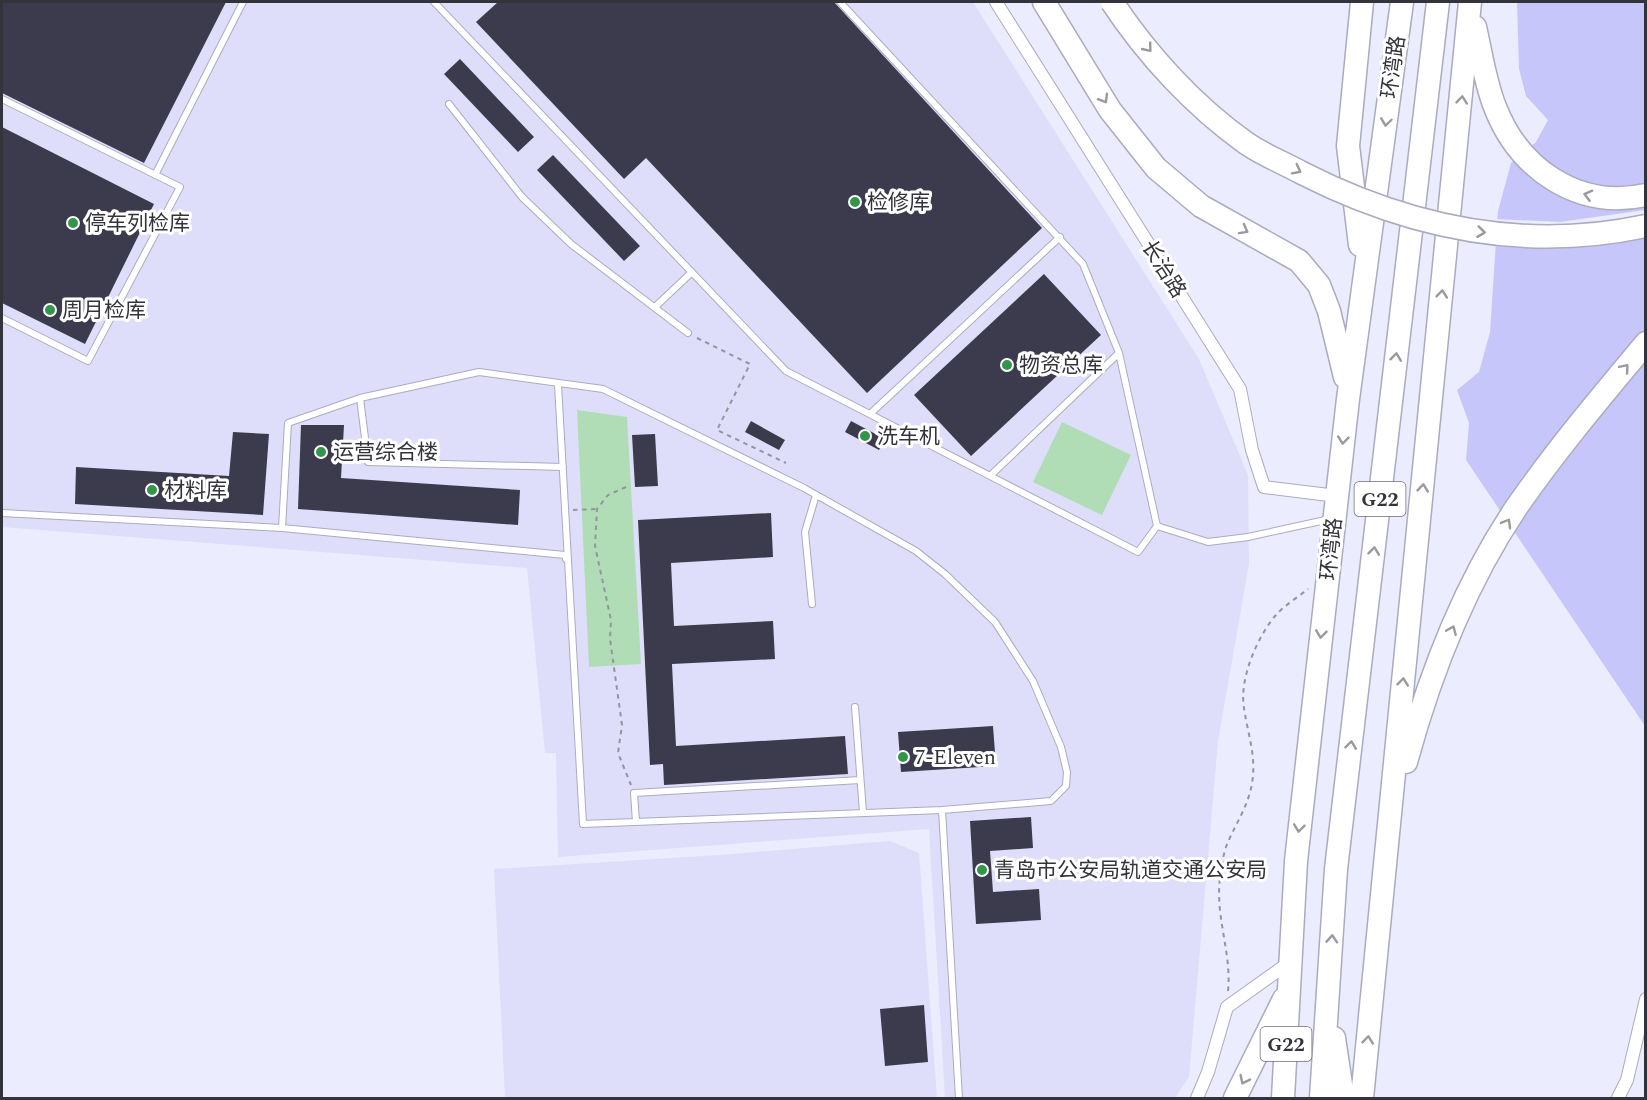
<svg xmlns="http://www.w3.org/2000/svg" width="1647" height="1100" font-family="Spectral,'Noto Sans SC',serif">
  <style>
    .built { fill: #dedefb }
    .green { fill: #b1ddb6 }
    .water { fill: #c7c6fa }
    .pier { fill: #ebecfd }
    .building { fill: #3c3b4d }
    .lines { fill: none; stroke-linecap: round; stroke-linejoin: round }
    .lane-casing { stroke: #ababc0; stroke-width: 8 }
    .street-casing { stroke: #ababc0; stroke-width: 14 }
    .highway-casing { stroke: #ababc0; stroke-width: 25 }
    .path { stroke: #9394a1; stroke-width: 2; stroke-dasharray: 4.5 4.5; stroke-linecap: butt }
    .lane { stroke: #fff; stroke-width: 6 }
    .street { stroke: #fff; stroke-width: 12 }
    .highway { stroke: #fff; stroke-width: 22 }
    .highway-bridge-casing { stroke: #ababc0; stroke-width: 25; stroke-linecap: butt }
    .highway-bridge { stroke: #fff; stroke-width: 22 }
    .oneway { stroke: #99999e }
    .poi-dot { fill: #33954a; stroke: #fff; stroke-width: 2 }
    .labels { text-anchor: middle; stroke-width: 6; stroke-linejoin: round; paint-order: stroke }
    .shield { fill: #fff; stroke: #707076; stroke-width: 1.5 }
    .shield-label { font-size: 20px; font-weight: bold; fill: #33333c }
    .street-label { font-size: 21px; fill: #33333c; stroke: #fff }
    .poi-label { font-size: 21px; fill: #33333c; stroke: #fff; text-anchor: start }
  </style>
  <rect width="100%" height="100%" fill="#ebecfd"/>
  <path class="built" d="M2,2H973L1199,359L1248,475L1249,564L1218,741L1189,1077L1175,1098H945L929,829L558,857L556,753H545L527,568L2,527Z
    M890,841L919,853L937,1098H505L494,869L719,855Z"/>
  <path class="green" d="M577,410L627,417L641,664L589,667Z
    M1062,422L1131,455L1102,515L1033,482Z"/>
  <path class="water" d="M1517,2H1645V726L1466,460L1469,423L1457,390L1479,372L1490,332L1498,211L1511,163L1536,142L1548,120L1526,96L1519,69Z"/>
  <path class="pier" d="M1645,210V236L1493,244L1495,219L1560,222Z"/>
  <path class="building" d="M2,2H226L144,163L2,93Z
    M498,2H834L1042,228L867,393L646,158L624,179L476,22Z
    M460,59L534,137L518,152L444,74Z
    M2,127L154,204L85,344L2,303Z
    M553,155L640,246L624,261L537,170Z
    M1044,274L1101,335L971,456L914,395Z
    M751,421L785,440L779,450L745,432Z
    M851,421L885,439L879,450L845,432Z
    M301,425H344L341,478L520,490L518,525L298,509Z
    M233,432L269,434L263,515L75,504L76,467L229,476Z
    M655,434L658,486L635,487L632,435Z
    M771,513L773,557L671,563L674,626L773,621L775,659L672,664L676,746L845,736L848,774L664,785L663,764L650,765L638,520Z
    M993,726L996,766L901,772L898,732Z
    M1031,817L1033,848L990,851L993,892L1039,889L1041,920L976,924L970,821Z
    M924,1005L928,1062L885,1066L880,1009Z"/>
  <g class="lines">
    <defs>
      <path id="lane" d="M434,2L786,371L1138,552L1157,526L1208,542L1248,537L1330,519
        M840,2L1083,264L1119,353L1157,526
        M2,99L180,187L88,361L2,318
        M449,104L522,197L571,244L688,333
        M155,175L243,2
        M655,307L692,272
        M558,385L583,824L942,810L959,1098
        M360,398L479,372L603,389L804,488L916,551L945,574L995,622L1033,681L1061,747L1067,772L1066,786L1051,801L942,810
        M870,414L1060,237
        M990,476L1119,353
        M2,513L282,528L565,555L566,559
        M282,528L288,423L360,398L368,462L563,467
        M812,604L805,532L816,495
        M855,707L863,812
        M636,822L634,793L860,780"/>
      <path id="street" d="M996,2L1240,389L1252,450L1264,487L1337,496
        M1197,1098L1208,1072L1227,1007L1290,962
        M1618,1098L1627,1080L1646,999"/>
      <path id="highway" d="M1044,2L1110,110L1156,168L1201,206L1299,261L1319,285L1329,311L1345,377
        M1475,27C1481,53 1485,82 1495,107C1519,169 1578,210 1646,195
        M1360,245L1348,146L1362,2
        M1406,762C1430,674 1465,584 1516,508C1556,450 1601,397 1646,343
        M1334,1038L1343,1098
        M1235,1098L1284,999
        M1283,1098L1296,861L1348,399L1402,2
        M1321,1098L1336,869L1438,2
        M1362,1098L1470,2"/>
    </defs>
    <use href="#lane" class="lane-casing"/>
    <use href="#street" class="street-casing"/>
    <use href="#highway" class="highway-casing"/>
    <path class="path" d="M697,338L750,364L717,430L786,463
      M626,487L608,495L597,509L595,546L611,620L610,639L622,725L618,753L631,785
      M573,510L597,509
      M1228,991C1232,954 1215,917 1220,878C1222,867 1223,852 1228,842C1238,819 1251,802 1253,775C1255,752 1247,730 1244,708C1239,679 1257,637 1276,615C1285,605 1298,597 1308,589"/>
    <use href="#lane" class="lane"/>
    <use href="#street" class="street"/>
    <use href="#highway" class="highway"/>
    <defs>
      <path id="highway-bridge" d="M1112,2C1147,55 1194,106 1246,143C1263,155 1284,163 1302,173C1410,228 1525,252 1646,226"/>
    </defs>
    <use href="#highway-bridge" class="highway-bridge-casing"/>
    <use href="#highway-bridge" class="highway-bridge"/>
  </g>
  <defs><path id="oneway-chevron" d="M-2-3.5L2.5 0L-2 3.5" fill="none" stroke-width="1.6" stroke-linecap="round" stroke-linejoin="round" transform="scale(1.5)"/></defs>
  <g class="oneway">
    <use href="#oneway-chevron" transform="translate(1148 48) rotate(51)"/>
    <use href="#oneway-chevron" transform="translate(1104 99) rotate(59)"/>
    <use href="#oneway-chevron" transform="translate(1462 100) rotate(-84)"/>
    <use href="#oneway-chevron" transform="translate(1386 122) rotate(98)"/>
    <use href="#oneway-chevron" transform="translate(1297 170) rotate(27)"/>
    <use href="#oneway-chevron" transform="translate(1588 195) rotate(-166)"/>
    <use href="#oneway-chevron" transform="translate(1244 230) rotate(29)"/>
    <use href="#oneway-chevron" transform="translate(1481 232) rotate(7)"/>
    <use href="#oneway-chevron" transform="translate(1442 294) rotate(-84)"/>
    <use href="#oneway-chevron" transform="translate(1396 357) rotate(-83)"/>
    <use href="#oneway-chevron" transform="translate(1625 368) rotate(-50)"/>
    <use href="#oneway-chevron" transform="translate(1343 440) rotate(96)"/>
    <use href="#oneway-chevron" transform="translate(1423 488) rotate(-84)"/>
    <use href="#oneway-chevron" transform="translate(1507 523) rotate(-60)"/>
    <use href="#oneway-chevron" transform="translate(1374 551) rotate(-83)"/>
    <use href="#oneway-chevron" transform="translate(1452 630) rotate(-67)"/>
    <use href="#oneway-chevron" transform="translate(1321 634) rotate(97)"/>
    <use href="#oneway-chevron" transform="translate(1403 682) rotate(-84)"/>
    <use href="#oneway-chevron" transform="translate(1351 745) rotate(-83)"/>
    <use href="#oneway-chevron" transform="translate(1299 828) rotate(97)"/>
    <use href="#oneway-chevron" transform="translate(1332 939) rotate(-86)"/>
    <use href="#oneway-chevron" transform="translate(1368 1040) rotate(-84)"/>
    <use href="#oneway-chevron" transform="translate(1244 1080) rotate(116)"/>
  </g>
  <g class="poi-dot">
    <circle cx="855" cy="202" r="6"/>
    <circle cx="73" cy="223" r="6"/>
    <circle cx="50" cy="310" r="6"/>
    <circle cx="1007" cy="365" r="6"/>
    <circle cx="865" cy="436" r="6"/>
    <circle cx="321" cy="452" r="6"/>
    <circle cx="152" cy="490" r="6"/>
    <circle cx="903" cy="757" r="6"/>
    <circle cx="982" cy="870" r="6"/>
  </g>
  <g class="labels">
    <g class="shield">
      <rect x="1354.5" y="482" width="51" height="34" rx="4.5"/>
      <rect x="1260.5" y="1027" width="51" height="34" rx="4.5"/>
    </g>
    <g class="shield-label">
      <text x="1380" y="506">G22</text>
      <text x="1286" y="1051">G22</text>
    </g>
    <g class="street-label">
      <text transform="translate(1393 67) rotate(-82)" y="7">环湾路</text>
      <text transform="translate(1164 269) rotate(58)" y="7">长治路</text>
      <text transform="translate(1331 549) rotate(-84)" y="7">环湾路</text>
    </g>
    <g class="poi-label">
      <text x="867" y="209">检修库</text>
      <text x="85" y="230">停车列检库</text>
      <text x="62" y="317">周月检库</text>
      <text x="1019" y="372">物资总库</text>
      <text x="877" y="443">洗车机</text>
      <text x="333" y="459">运营综合楼</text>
      <text x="164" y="497">材料库</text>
      <text x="915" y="764">7-Eleven</text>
      <text x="994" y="877">青岛市公安局轨道交通公安局</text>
    </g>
  </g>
  <rect width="1647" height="1100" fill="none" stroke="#33333c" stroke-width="6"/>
</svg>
